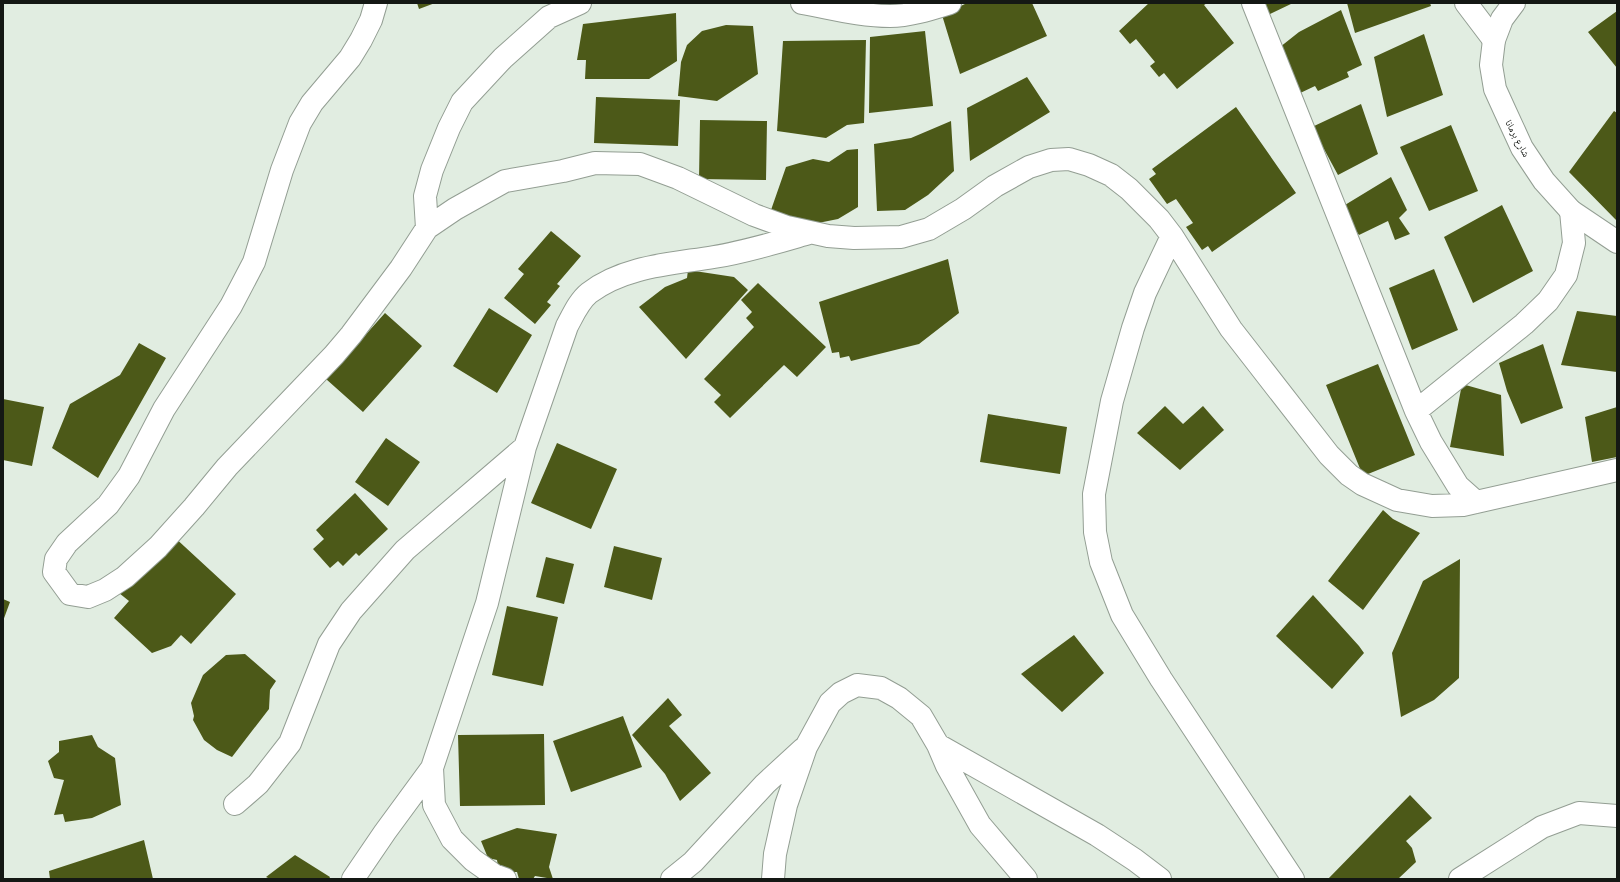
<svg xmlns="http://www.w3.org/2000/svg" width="1620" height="882" font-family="Roboto,'Noto Naskh Arabic',sans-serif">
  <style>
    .building { fill: #4c5918 }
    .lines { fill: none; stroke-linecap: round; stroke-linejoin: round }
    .minor-casing { stroke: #939e93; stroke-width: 24 }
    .tertiary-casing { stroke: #939e93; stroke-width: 24 }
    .minor { stroke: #fff; stroke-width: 22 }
    .tertiary { stroke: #fff; stroke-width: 22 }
    .labels { text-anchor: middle; stroke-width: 4; stroke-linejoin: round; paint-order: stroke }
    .street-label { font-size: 10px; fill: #141814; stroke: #fff }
  </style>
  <rect width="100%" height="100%" fill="#e1ede1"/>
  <path class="building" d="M417,3H435L419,9Z
    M967,3H1032L1047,36L960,74L942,15Z
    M1149,3H1207L1204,5L1234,43L1177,89L1164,73L1159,77L1150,66L1155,62L1136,39L1130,44L1119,31Z
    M1262,3H1293L1268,15Z
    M1347,3H1430L1431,6L1355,33Z
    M1341,10L1362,65L1347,72L1349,77L1318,91L1315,86L1296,95L1275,51L1299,32Z
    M1617,11V68L1588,32Z
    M676,13L677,61L649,79H585L586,60H577L583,24Z
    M726,25L753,26L758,74L717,101L678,96L681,62L687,45L702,31Z
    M925,31L933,106L869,113L870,37Z
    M1424,34L1443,95L1387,117L1374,57Z
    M866,40L864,123L847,125L826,138L777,131L783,41Z
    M1027,77L1050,112L970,161L967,108Z
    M596,97L680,100L678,146L594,143Z
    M1361,104L1378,154L1338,175L1312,127Z
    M1236,107L1296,193L1212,252L1208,246L1202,250L1186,227L1193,223L1176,199L1167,204L1149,179L1156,174L1152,169Z
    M1614,111L1617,113V221L1569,172Z
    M700,120L767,121L766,180L699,179Z
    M951,121L954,171L928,195L905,210L877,211L874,144L911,138Z
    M1451,125L1478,191L1429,211L1400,147Z
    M858,149V207L838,219L813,224L779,219L771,210L786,167L813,159L829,162L847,150Z
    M1391,177L1407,210L1399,218L1410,234L1395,240L1388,221L1359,235L1340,208Z
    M1502,205L1533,271L1473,303L1444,237Z
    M551,231L581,256L557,284L560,286L547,302L551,305L535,324L504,298L524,274L518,269Z
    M948,259L959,313L919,344L851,361L849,356L840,358L839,352L832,353L819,302Z
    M1434,269L1458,330L1412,350L1389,288Z
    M688,270L734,277L748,290L686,359L639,307L665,287L687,278Z
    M758,283L826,347L797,377L784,365L730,418L714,402L721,395L704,379L754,327L746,318L752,312L741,300Z
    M489,308L532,335L497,393L453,366Z
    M1577,311L1617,316V372L1561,365Z
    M385,313L422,346L363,412L326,379Z
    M139,343L166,358L98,478L52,448L70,404L120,375Z
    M1543,344L1563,408L1521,424L1507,391L1499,363Z
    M1378,364L1415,455L1363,476L1326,385Z
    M1462,384L1501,395L1504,456L1450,447Z
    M3,399L44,407L32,466L3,460Z
    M1165,406L1183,424L1203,406L1224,430L1180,470L1137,433Z
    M1617,407V457L1592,462L1585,417Z
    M988,414L1067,427L1060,474L980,462Z
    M386,438L420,462L388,506L355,482Z
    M557,443L617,469L591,529L531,503Z
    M355,493L388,529L359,556L356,553L343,566L338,561L330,568L313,549L324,539L316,530Z
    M1383,510L1393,519L1420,533L1363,610L1328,581Z
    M172,535L236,594L191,644L181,635L171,646L152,653L114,618L129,601L119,593Z
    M614,546L662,558L652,600L604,587Z
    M546,557L574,564L564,604L536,597Z
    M1460,559L1459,678L1434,700L1401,717L1392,653L1423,581Z
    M1313,595L1359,646L1364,653L1332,689L1276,636Z
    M3,599L10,602L3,621Z
    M507,606L558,617L543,686L492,675Z
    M1074,635L1104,673L1062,712L1021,674Z
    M245,654L276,681L270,690L269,709L232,757L217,750L204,740L193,720L194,716L191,703L203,675L226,655Z
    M668,698L682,715L669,726L711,773L680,801L665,774L632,735Z
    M623,716L642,767L571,792L553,741Z
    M544,734L545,805L460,806L458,735Z
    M92,735L98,747L115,758L121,805L92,818L65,822L63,814L54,815L64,780L54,778L48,761L59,752V741Z
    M1410,795L1432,818L1406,841L1412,848L1416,862L1398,879H1328Z
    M517,828L557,834L549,867L553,879L535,876L533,879H519L517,872H499L497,860L488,858L481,841Z
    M144,840L153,879H50L49,871Z
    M295,855L330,877L329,879H270L266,877Z"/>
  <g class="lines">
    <defs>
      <path id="minor" d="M376,3L371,20L361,40L350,58L312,103L300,123L282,170L254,262L231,306L164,409L129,476L108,505L67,543L56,559L54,572L70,594L88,597L105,590L125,577L158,547L194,507L227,467L334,355L351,335L401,268L427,228L455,209L505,181L563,171L595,163L640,164L678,178L754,215L787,227L828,236L854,238L901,237L929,229L963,209L995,186L1029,167L1051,160L1069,159L1089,165L1111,175L1129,189L1159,219L1172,236L1231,329L1329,455L1349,475L1362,484L1397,500L1432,506L1463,505L1617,470
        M802,3C831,8 860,16 890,16C910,16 931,9 950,3
        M1253,3L1416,411L1431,442L1458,486L1476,502
        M1466,3L1494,40
        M427,228L425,196L432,170L449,128L462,102L503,58L549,17L580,3
        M1172,236L1145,293L1133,328L1112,401L1094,494L1095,532L1101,562L1122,615L1161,679L1293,879
        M1416,411L1524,324L1548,301L1566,275L1574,243L1571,211
        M938,745L1097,835L1135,860L1160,879
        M235,804L258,784L290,743L329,644L351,611L405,550L525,447
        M353,879L385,832L432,768
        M505,879L494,875L473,860L452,839L434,805L432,768L487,603L525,447L567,326C573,315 579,301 589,293C624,266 672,264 714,257C746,252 778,242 809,233
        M672,879L693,862L765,784L803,749
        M773,879L775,854L786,805L806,747L830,703L841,693L857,685L881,688L899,698L921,716L938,745L947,766L980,825L1026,879
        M1460,879L1542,827L1579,813L1617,816"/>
      <path id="tertiary" d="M1514,3L1502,19L1494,40L1491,65L1495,89L1505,111L1522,148L1544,181L1571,211L1617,242"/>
    </defs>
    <use href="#minor" class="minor-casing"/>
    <use href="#tertiary" class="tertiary-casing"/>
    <use href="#minor" class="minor"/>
    <use href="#tertiary" class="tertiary"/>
  </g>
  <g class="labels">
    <g class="street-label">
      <text transform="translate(1518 138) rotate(62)" y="4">شارع برمانا</text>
    </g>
  </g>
  <rect width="1620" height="882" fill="none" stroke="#141814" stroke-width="8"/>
</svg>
